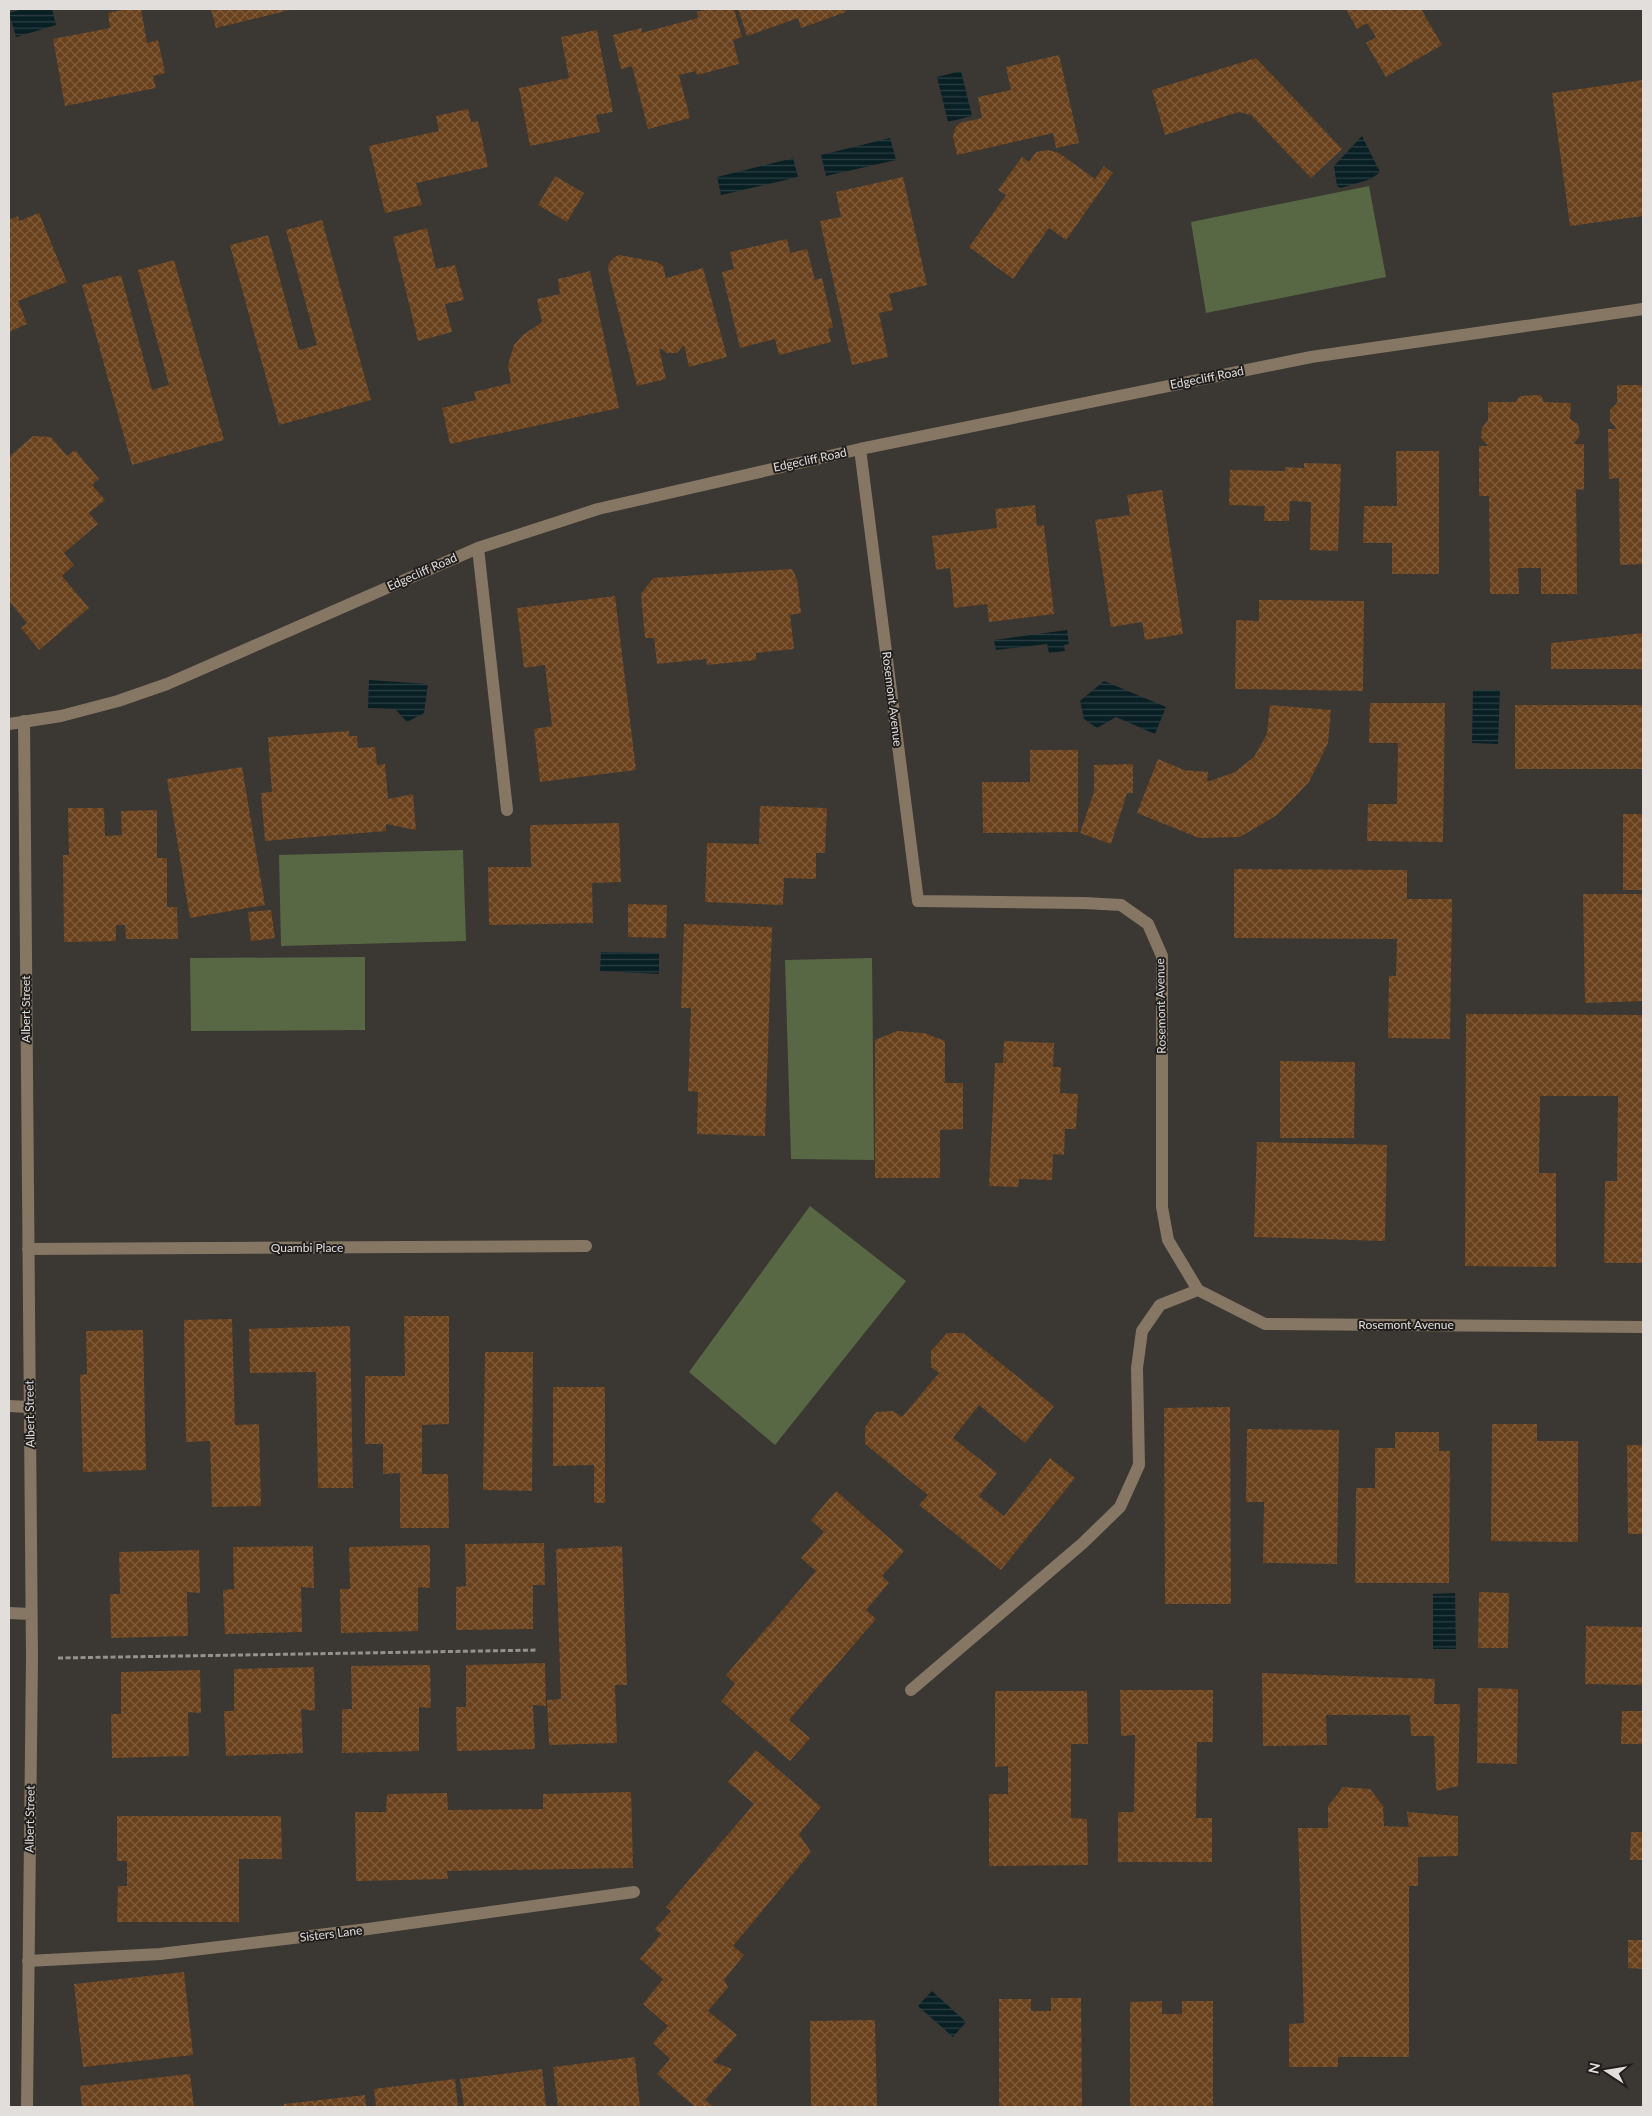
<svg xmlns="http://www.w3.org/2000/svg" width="1652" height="2116" font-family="Lato,sans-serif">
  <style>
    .park { fill: #586845 }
    .water { fill: url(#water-rules) }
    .building { fill: url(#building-cross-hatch) }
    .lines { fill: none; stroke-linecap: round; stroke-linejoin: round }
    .path { stroke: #95918e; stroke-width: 3; stroke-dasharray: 5 2.5; stroke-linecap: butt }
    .minor { stroke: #867764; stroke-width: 12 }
    .labels { text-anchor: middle; stroke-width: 4; stroke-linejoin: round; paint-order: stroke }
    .street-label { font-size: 12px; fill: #e1dedc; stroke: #201e1d }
  </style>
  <defs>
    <pattern id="water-rules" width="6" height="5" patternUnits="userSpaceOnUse" patternTransform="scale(1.25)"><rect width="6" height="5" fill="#081f24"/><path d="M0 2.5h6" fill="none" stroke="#2c3f43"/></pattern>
    <pattern id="building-cross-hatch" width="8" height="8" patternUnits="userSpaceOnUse" patternTransform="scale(1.25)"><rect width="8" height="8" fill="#69411c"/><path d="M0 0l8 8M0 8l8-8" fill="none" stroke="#7e5c3c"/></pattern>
  </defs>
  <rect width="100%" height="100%" fill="#3b3733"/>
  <path class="park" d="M1369,186L1386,277L1206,313L1191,222Z
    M463,850L466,941L281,946L279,855Z
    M365,957V1030L191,1031L190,958Z
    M872,958L874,1160L791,1159L785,960Z
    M810,1206L906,1281L775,1445L689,1372Z"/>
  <path class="water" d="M23,9H52L56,25L16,37L9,13Z
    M961,71L972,116L948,122L937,77Z
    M1362,136L1380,172L1371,179L1341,188L1337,186L1334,166Z
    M890,138L896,160L826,176L821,155Z
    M793,158L798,177L721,195L717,177Z
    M1067,630L1069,644L1064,645L1065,651L1049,653L1047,644L996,650L994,640Z
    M369,680L428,684L424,713L407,722L395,709L368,708Z
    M1104,681L1166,707L1155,734L1116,717L1097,728L1084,719L1080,701Z
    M1473,690H1500L1498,744L1472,743Z
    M601,952L659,953V974L600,971Z
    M1455,1593L1456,1649H1433V1594Z
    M932,1991L966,2022L953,2037L918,2006Z"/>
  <path class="building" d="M127,9H141L147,43L158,40L165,73L153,76L156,88L65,106L53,39L110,28L108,13Z
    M211,9H294L216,28Z
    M708,9H734L742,37L733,40L739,64L697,75L696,71L679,75L690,118L648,129L632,66L621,69L613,35L642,28L641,33L698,18L697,12Z
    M738,9H845L846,12L801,28L798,18L747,36Z
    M1346,9H1421L1442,45L1386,77L1366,43L1376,37L1367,23L1357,29Z
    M597,30L613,112L596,115L600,132L530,146L519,88L569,78L561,37Z
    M1059,55L1079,143L1056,148L1053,133L957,155L953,137L955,128L960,123L982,118L978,97L1011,90L1006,67Z
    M1256,58L1342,149L1311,178L1251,115L1239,112L1165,135L1152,90Z
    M1643,80V216L1570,226L1552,93Z
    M468,109L471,122L478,121L488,167L416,183L422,205L385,213L369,146L439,131L436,116Z
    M1048,150L1059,153L1095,179L1104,166L1113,173L1066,240L1049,228L1013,279L969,247L1006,195L998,190L1022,157L1029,162L1036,152Z
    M555,176L584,193L567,222L538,205Z
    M903,177L927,285L889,294L893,310L879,313L888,357L852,365L820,221L841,217L836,192Z
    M39,213L67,282L18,301L27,324L9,332V220L18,216L19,221Z
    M322,220L371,400L279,425L230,245L268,235L299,350L317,345L286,230Z
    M427,228L436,269L455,265L464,300L445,304L452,332L418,341L393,237Z
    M787,239L790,253L807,249L815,280L822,278L833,327L828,329L831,342L779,355L775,339L740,348L722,272L734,269L730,252Z
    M619,255L657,262L663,266L666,278L703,268L727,357L689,367L684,345L677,353H667L659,348L666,379L637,386L609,274L608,265L613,258Z
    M174,260L224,440L132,465L82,285L121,275L152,390L169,385L138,270Z
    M590,271L619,408L450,444L442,408L476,400L474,392L511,383L508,365L514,345L523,335L542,322L537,299L560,294L558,279Z
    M1617,385H1643V564L1620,565L1619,478L1609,479L1608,429H1617L1610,421V410L1617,403Z
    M1541,395L1544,402L1571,403L1570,419L1578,424L1580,435L1574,444H1584V490L1576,489L1577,594H1541V568H1518L1519,594H1490L1489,496H1479V446H1488L1481,438L1482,428L1488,420V402H1515L1520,396Z
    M33,436L51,437L67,456L75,450L99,479L92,485L105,500L89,513L98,524L64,553L74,565L62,576L89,608L39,650L21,628L27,623L9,601V457Z
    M1396,451H1439V574H1392V543H1363L1364,506H1397Z
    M1304,463L1341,464L1338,551L1310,550L1311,502L1290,501L1289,521H1264L1265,506L1229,505L1230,470L1285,471V467L1304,468Z
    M1162,490L1183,634L1145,640L1142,622L1111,627L1095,520L1130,515L1127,495Z
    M1035,505L1037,526L1044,525L1054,614L989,622L987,604L954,608L950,568L936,570L932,536L997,528L995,509Z
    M792,569L797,579L801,613L790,615L794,649L756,653V660L707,665L706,659L657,664L654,638H645L641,594L653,578Z
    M615,596L636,770L540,782L534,729L552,726L545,665L524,668L517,608Z
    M1259,600L1364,601L1363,691L1235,689L1236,620L1259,621Z
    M1643,633V669H1551V643Z
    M1370,703H1445L1443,842L1367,841L1368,804H1397L1398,743H1369Z
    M1270,705L1331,710L1328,743L1309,782L1277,815L1240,837L1199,838L1137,813L1158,759L1184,770L1208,772L1207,782L1235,772L1254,757L1267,734Z
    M1515,705H1643V769H1515Z
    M349,731V736H357L358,748L375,747L377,765L385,764L388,799L413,794L416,830L386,824V831L265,841L261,793L272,792L268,737Z
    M1030,750H1078V832L983,833L982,782H1030Z
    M1133,764V793H1127L1111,844L1080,833L1094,792V765Z
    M242,767L265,905L190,918L167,779Z
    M760,806L827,808L825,853H816V879L784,878L783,905L705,902L707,843L759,844Z
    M68,808H104L105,836L122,835L121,811L157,810V858H167V907H177L178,939H126L125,925H116V941L64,942L63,855H69Z
    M1623,814H1643V890H1623Z
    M619,823L621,882L592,883L593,923L489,925L488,867H531L530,825Z
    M1234,869L1407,870V899H1452L1450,1039L1388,1038L1389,976H1396L1397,939L1234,938Z
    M1583,894H1643V1001L1585,1003Z
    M628,904L667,905L666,938L628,937Z
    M271,910L275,938L251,941L248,912Z
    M684,924L772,927L765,1136L697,1134L698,1092L688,1091L691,1008H681Z
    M1466,1014L1643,1015V1263H1604L1605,1181H1617L1618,1096H1540L1539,1173H1556V1267L1465,1266Z
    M897,1031L924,1033L945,1041V1083H963V1129L940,1130V1178H875V1040Z
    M1004,1041L1054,1043L1053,1067H1061L1060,1093L1078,1094L1076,1129H1065L1064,1155L1053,1154L1052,1180L1019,1179L1018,1187L989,1186L995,1063H1003Z
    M1280,1061L1355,1062L1354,1138H1280Z
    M1257,1142L1387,1145L1385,1241L1254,1237Z
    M404,1316H449V1424L422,1425V1474H448L449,1528H400V1473L383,1474V1444H365V1376H405Z
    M232,1319L235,1425L259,1424L261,1506L212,1507L210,1441L186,1442L184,1320Z
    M350,1326L353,1488H318L316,1372L250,1373L249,1329Z
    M143,1330L146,1470L83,1472L80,1375L87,1374L86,1331Z
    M947,1333H963L1054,1406L1025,1443L979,1405L953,1438L997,1473L979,1496L1004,1516L1050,1458L1075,1478L1001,1570L919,1505L928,1495L865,1444V1427L876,1412L893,1411L902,1417L939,1373L931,1367V1351Z
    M485,1352H533L532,1491L483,1490Z
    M553,1387H605V1503H594V1465L553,1466Z
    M1230,1407L1231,1604H1165L1164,1408Z
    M1492,1424H1537V1441H1578V1542L1491,1541Z
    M1247,1429L1339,1430L1337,1564L1263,1563L1264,1502H1246Z
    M1395,1432H1439V1451H1450L1449,1583H1355L1356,1488H1375V1448H1395Z
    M1627,1445H1643V1534H1628Z
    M836,1491L904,1551L882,1576L889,1583L866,1610L876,1619L789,1720L810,1738L790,1761L721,1701L735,1684L726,1675L816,1571L801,1558L824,1532L811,1520Z
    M544,1543L545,1585H533V1629L456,1630V1587L466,1586L465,1544Z
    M430,1545V1588L418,1587V1631L341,1633L340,1589H350L349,1547Z
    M313,1546L314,1588L301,1587L302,1632L225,1634L223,1590L234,1589L233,1547Z
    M622,1546L627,1685H615L617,1743L549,1745L547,1700L561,1699L556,1549Z
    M199,1550L200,1593L187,1592L188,1636L111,1638L110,1594H120L119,1552Z
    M1479,1592L1509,1593L1508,1648H1478Z
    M1586,1626L1643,1627V1685L1585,1684Z
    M545,1663L546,1706L533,1705L535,1749L457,1751L456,1707H466V1665Z
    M430,1665L431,1708L419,1707V1751L342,1753V1709H352L351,1666Z
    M314,1667L315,1711L301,1709L303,1753L226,1756L224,1711H234V1669Z
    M200,1670L201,1713L188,1712L189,1756L112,1758L111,1714H121V1672Z
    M1262,1673L1435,1679L1434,1704H1460L1458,1786L1436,1791L1434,1736H1411L1410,1715H1326L1327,1745L1263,1746Z
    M1478,1688L1518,1689L1517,1764L1477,1763Z
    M1120,1690H1213V1742H1197L1196,1818H1212V1862H1118V1812H1134L1135,1735L1121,1736Z
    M995,1691H1087L1088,1744H1071V1818L1087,1819L1088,1865L989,1866V1794H1008V1766L995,1767Z
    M1622,1711H1643V1744H1621Z
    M756,1750L821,1807L799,1834L811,1852L733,1946L744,1955L724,1980L728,1987L708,2011L737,2035L713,2062L732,2069L705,2100L714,2107H695L657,2074L670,2059L653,2043L668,2026L643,2004L663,1979L640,1959L661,1934L655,1929L671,1911L666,1907L754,1804L728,1782Z
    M1343,1787L1370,1789L1383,1806L1384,1826L1409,1827L1407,1812L1458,1816V1856L1418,1857V1886H1409V2057H1338V2067H1289V2024L1304,2023L1298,1828H1328V1806Z
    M631,1792L633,1868L447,1871L448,1879L356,1881L355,1812H386L387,1794L447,1793L448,1810L543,1809V1794Z
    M117,1816H281L282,1859H239V1922H117L118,1886H127V1861H117Z
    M1631,1832H1643V1860H1630Z
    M1628,1940H1643V1969L1628,1968Z
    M184,1972L193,2055L83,2067L74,1984Z
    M1051,1998H1081L1082,2107H999V1999H1031V2011H1051Z
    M1162,2001V2014H1182V2001H1213V2107H1130V2002Z
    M875,2020L877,2107H811L810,2021Z
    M635,2057L640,2107H558L553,2067Z
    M542,2069L546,2107H464L460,2079Z
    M190,2074L194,2107H82L80,2086Z
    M455,2079L458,2107H376L374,2089Z
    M365,2095L366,2107H284V2104Z"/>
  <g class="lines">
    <path class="path" d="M58,1658L538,1650"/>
    <path class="minor" d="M860,449L918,901L1084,903L1121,905L1148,924L1162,956V1207L1168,1240L1198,1290L1265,1324L1643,1327
      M478,548L507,810
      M24,721L32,1658L27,2107
      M9,724L61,716L118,701L167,684L478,548L598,509L860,449L1311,357L1643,309
      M28,1249L586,1246
      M9,1406L29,1407
      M9,1613L31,1614
      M911,1690L1083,1543L1120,1507L1139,1465L1137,1368L1142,1331L1160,1305L1198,1290
      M28,1961L160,1954L368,1929L634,1892"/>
  </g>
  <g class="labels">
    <g class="street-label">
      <text transform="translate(1207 378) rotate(-11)" y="4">Edgecliff Road</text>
      <text transform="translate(810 460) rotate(-12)" y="4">Edgecliff Road</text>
      <text transform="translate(422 572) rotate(-24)" y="4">Edgecliff Road</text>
      <text transform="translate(892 699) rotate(83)" y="4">Rosemont Avenue</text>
      <text transform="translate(1161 1006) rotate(-91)" y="4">Rosemont Avenue</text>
      <text transform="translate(26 1009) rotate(-90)" y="4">Albert Street</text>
      <text x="307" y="1252">Quambi Place</text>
      <text x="1406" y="1329">Rosemont Avenue</text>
      <text transform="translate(30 1414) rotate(-91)" y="4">Albert Street</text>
      <text transform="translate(30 1819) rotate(-89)" y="4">Albert Street</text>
      <text transform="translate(331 1934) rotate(-7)" y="4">Sisters Lane</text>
    </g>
  </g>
  <rect width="1652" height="2116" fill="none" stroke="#e1dedc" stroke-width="20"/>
  <g transform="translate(1607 2071) rotate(282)" stroke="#201e1d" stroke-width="4" paint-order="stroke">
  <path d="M0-4L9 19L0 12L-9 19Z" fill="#e1dedc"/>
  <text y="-8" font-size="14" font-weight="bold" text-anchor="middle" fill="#e1dedc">N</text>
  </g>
</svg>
